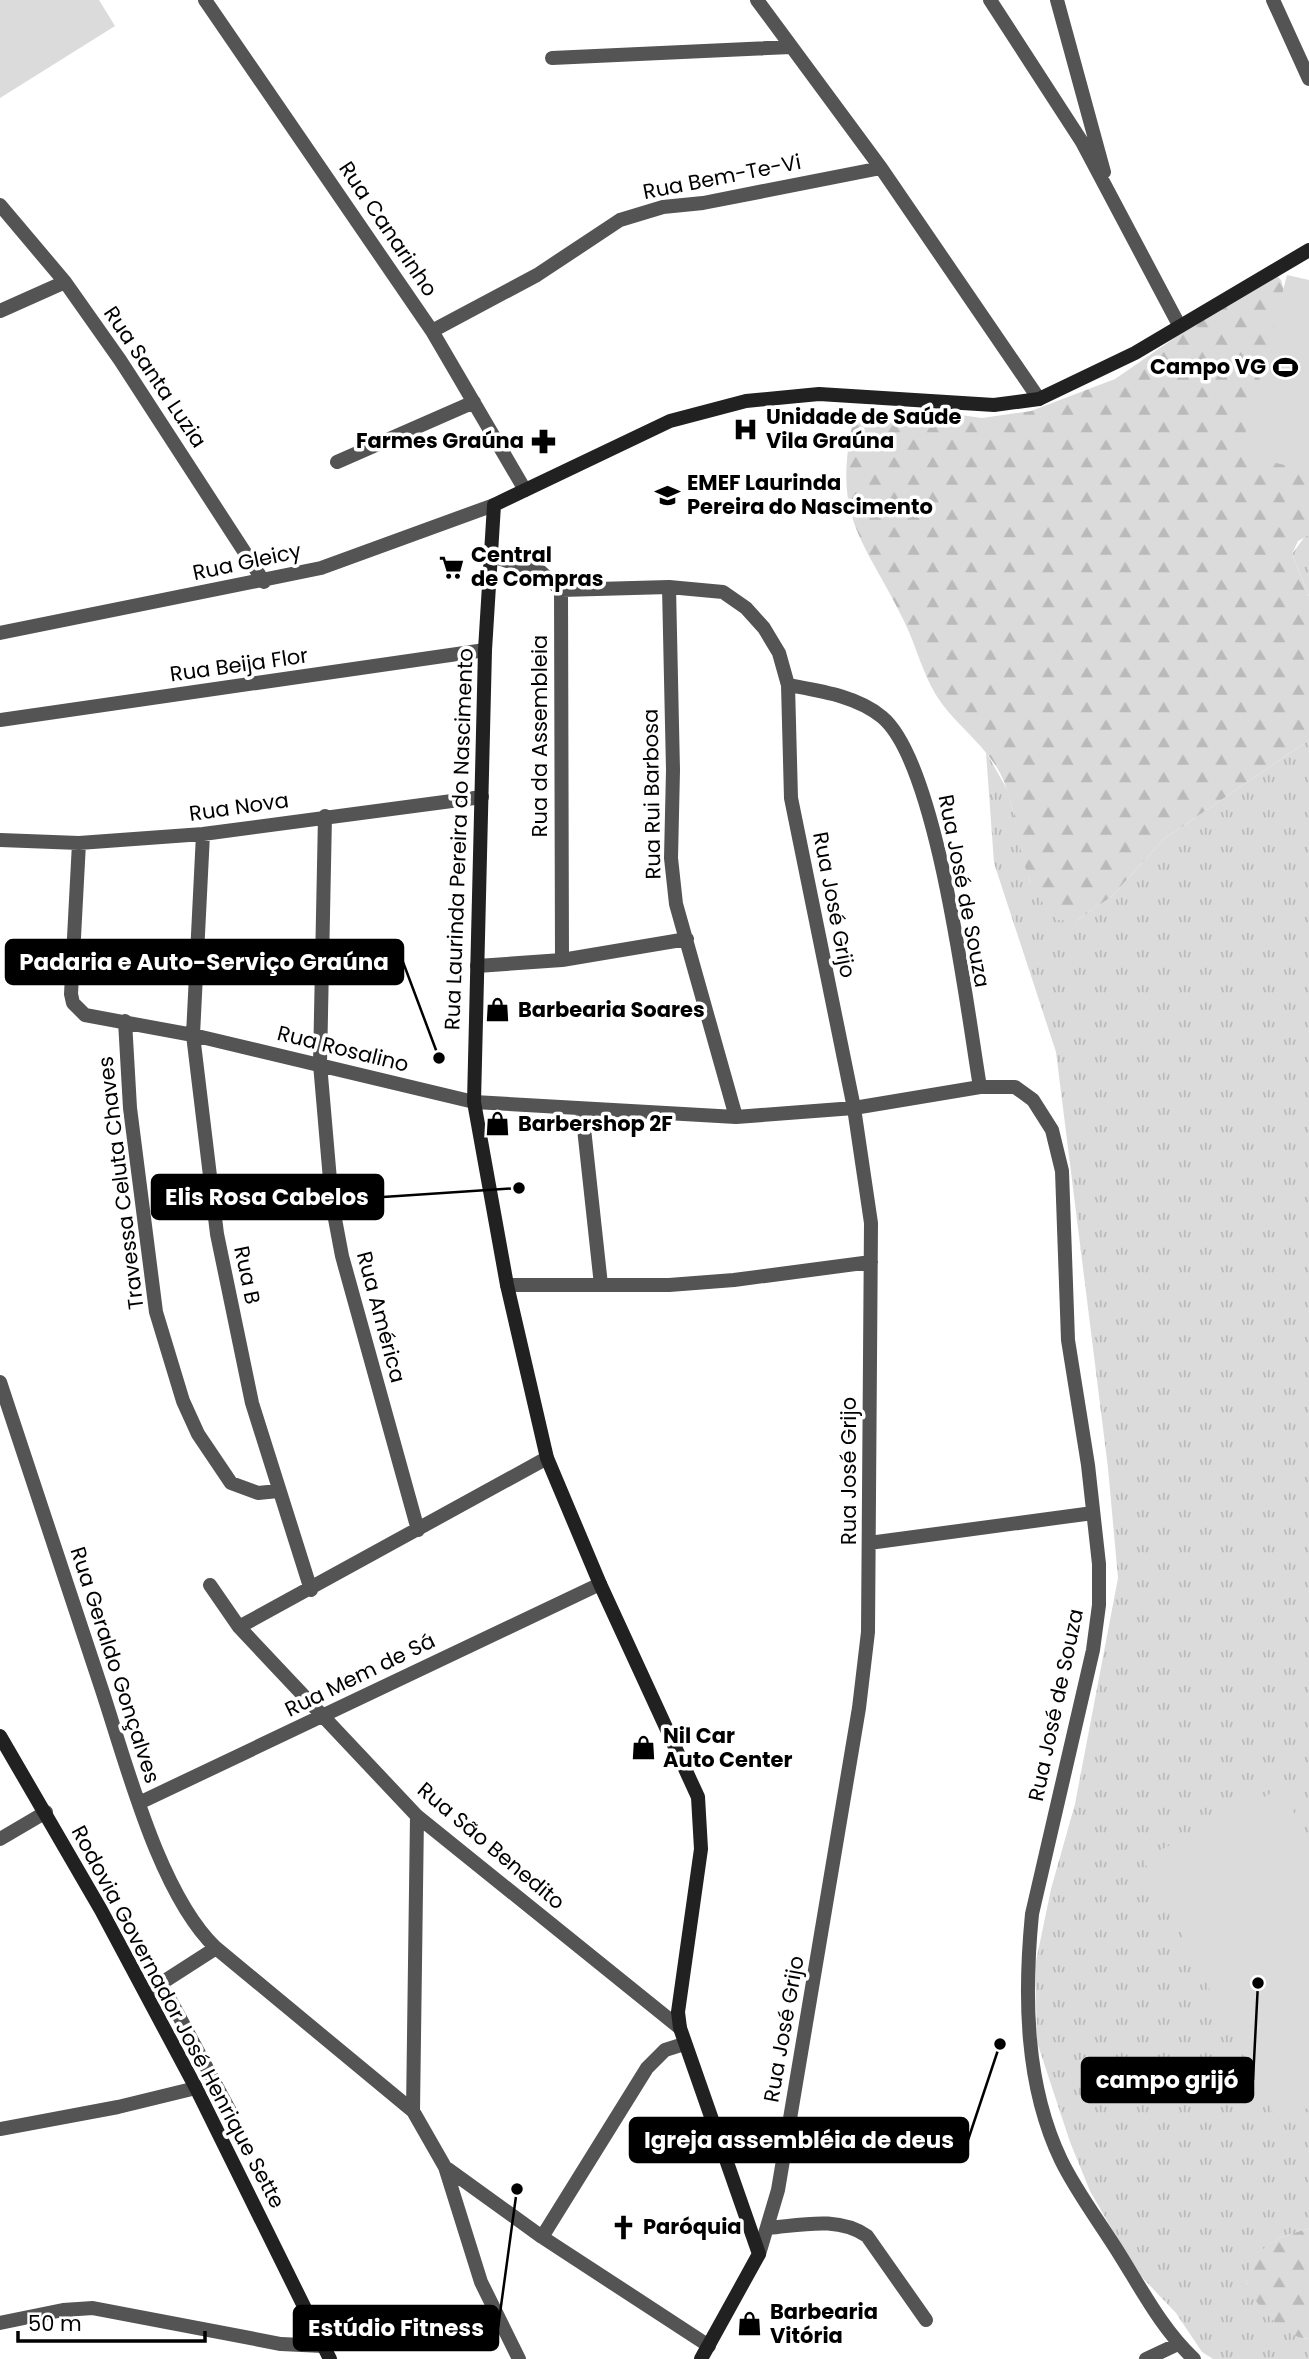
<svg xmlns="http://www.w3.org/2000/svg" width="1309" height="2359" font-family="Poppins,sans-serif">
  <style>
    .grass { fill: url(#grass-tufts) }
    .forest { fill: url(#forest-firs) }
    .green { fill: #dbdbdb }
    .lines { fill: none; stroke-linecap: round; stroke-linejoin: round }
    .street { stroke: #545454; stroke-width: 14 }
    .secondary { stroke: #212121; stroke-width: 14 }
    .labels { text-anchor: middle; stroke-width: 7; stroke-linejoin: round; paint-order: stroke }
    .street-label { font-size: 21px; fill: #000; stroke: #fff }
    .poi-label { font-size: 21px; font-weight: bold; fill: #000; stroke: #fff; text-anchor: start }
    .leader { fill: none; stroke: #000; stroke-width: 2.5 }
    .callout-dot { fill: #000; stroke: #fff; stroke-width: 2.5 }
    .callout { fill: #000; stroke: #000; stroke-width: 2.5 }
    .callout-label { font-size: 23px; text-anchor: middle; font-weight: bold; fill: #fff }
  </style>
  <defs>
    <pattern id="grass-tufts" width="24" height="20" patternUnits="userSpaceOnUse" patternTransform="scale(1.75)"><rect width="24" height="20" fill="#dbdbdb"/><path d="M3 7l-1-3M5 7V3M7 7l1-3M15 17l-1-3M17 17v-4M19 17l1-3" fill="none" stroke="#bababa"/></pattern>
    <pattern id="forest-firs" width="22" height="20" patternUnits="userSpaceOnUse" patternTransform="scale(1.75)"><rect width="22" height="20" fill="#dbdbdb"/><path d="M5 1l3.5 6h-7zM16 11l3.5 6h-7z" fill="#bababa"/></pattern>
  </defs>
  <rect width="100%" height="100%" fill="#fff"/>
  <path class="grass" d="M1306,535H1309V596L1292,554Z
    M1309,740V2228L1279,2238L1254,2256L1246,2286L1302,2338L1309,2339V2359H1213L1202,2352L1176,2313L1136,2271L1090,2191L1070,2142L1037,2042L1035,1966L1051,1889L1075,1804L1118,1578L1108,1468L1056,1052L994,863L986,752L1008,791L1030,882L1076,921L1111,897L1164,839Z"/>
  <path class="forest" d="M1275,274L1281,280L1285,294L1309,438V535L1298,541L1292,554L1309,596V740L1164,839L1111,897L1076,921L1058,920C1047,908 1035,895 1030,881C1016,846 1017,806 1000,773C983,742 954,724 936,695C922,672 916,645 904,621C863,537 831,519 854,416L862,411L918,417L954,414L982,418L1031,411L1115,379L1221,306Z
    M1309,2228V2339C1282,2337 1259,2307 1246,2286L1253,2256L1279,2238Z"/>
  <path class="green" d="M0,0H99L115,26L0,98Z
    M1287,275L1309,280V471L1240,454Z
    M1281,1788L1309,1841V2107L1278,2123L1143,1859Z"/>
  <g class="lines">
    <path class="street" d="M205,0L432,331L525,490
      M757,0L881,168L1039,399
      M990,0L1082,142L1179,325
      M1057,0L1104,172
      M1273,0L1309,79
      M552,58L791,47
      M0,205L65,282L120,360L264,582
      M0,311L65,282
      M432,331L537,275L620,220L663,207L703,203L881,168
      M337,462L474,402
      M492,556L541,572L561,590L562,960
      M669,587L673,770L671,858L676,904L736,1117
      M561,590L669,587L723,592L746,608L764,628L779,653L788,685L791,798L854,1108L871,1223L868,1632L859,1708L778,2190L759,2254
      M0,633L321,568L494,505
      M788,685C820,691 857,696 882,717C938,763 967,1010 980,1087
      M0,720L485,650
      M325,816L320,1064L332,1203L342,1256L418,1530
      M203,834L193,1035L217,1234L252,1403L311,1590
      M0,840L79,843L203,834L482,797
      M79,843L71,994L73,1003L85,1015L193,1035L474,1102L736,1117L854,1108L980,1087H1015L1033,1100L1052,1130L1062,1171L1068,1340L1088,1465L1099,1564V1605L1093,1650L1032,1914C1024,1996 1025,2085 1061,2160C1077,2193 1101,2224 1120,2255C1143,2292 1163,2330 1194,2359
      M477,966L562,960L687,939
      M125,1021L130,1108L156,1312L183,1401L198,1434L231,1483L258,1493L278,1491
      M582,1110L601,1285
      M507,1285H669L734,1280L871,1262
      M0,1382C34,1484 67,1585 101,1687C126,1762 159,1894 216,1948L413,2111L445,2167L481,2282L519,2359
      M869,1543L1093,1513
      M210,1585L239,1627L417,1816L680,2028
      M239,1627L547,1458
      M139,1803L600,1584
      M0,1839L46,1812
      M166,1992L231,2113
      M146,1993L216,1948
      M413,2111L417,1816
      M0,2129L118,2107L196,2088
      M445,2167L542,2237L709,2346
      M769,2228C802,2225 838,2216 867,2236L926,2320
      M542,2237L647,2068L665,2050L684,2044
      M0,2323L63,2310L93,2308L281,2344L323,2346
      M1146,2359L1178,2344"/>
    <path class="secondary" d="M0,1736L101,1910L196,2088L330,2359
      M701,2359L759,2254L680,2028L678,2012L701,1849L698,1797L600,1584L547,1458L507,1285L474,1102L485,650L494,505L670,421L746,401L819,394L994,405L1039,399L1135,353L1309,250"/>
  </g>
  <defs>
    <symbol id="stadium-bare" viewBox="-9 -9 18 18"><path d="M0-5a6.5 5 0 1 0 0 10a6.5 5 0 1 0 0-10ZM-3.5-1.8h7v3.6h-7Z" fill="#000" stroke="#fff" stroke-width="2.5" paint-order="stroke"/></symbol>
    <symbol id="hospital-bare" viewBox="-9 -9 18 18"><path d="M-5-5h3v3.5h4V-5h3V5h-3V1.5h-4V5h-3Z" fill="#000" stroke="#fff" stroke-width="2.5" paint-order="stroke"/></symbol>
    <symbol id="pharmacy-bare" viewBox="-9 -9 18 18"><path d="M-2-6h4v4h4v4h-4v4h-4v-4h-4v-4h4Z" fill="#000" stroke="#fff" stroke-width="2.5" paint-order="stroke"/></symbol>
    <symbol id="school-bare" viewBox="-9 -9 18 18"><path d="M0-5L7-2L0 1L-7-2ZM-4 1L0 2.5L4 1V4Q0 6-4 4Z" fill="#000" stroke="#fff" stroke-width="2.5" paint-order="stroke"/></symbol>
    <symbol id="supermarket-bare" viewBox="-9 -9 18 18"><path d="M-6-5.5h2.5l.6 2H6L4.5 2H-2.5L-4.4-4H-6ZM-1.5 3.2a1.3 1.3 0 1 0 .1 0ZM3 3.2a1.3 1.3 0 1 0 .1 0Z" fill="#000" stroke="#fff" stroke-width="2.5" paint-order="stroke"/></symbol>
    <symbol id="shop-bare" viewBox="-9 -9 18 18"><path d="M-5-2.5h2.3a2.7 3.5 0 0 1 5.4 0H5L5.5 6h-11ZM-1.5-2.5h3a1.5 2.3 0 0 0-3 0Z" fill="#000" stroke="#fff" stroke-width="2.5" paint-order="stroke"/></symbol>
    <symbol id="church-bare" viewBox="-9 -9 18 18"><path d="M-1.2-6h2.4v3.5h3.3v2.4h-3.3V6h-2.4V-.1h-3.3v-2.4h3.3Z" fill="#000" stroke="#fff" stroke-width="2.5" paint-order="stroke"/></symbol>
  </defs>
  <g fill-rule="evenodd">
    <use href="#stadium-bare" x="1268" y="350" width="35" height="35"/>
    <use href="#hospital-bare" x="728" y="412" width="35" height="35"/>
    <use href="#pharmacy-bare" x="526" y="424" width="35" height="35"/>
    <use href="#school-bare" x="650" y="478" width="35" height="35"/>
    <use href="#supermarket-bare" x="434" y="550" width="35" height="35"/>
    <use href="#shop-bare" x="480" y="992" width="35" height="35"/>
    <use href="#shop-bare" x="480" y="1106" width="35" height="35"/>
    <use href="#shop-bare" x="626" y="1730" width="35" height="35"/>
    <use href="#church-bare" x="606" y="2210" width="35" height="35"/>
    <use href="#shop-bare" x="732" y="2306" width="35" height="35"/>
  </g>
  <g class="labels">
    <g class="street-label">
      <text transform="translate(722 177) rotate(-11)" y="7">Rua Bem-Te-Vi</text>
      <text transform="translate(388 229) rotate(56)" y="7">Rua Canarinho</text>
      <text transform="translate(155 377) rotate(56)" y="7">Rua Santa Luzia</text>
      <text transform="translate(247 562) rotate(-12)" y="7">Rua Gleicy</text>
      <text transform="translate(239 665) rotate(-8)" y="7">Rua Beija Flor</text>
      <text transform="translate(540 736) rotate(-90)" y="7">Rua da Assembleia</text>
      <text transform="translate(652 794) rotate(-91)" y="7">Rua Rui Barbosa</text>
      <text transform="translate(239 807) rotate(-8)" y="7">Rua Nova</text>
      <text transform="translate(459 839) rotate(-88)" y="7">Rua Laurinda Pereira do Nascimento</text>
      <text transform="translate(964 891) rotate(79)" y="7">Rua José de Souza</text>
      <text transform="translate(834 905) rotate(79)" y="7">Rua José Grijo</text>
      <text transform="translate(343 1049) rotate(14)" y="7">Rua Rosalino</text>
      <text transform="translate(121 1183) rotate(-97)" y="7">Travessa Celuta Chaves</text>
      <text transform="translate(247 1275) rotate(78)" y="7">Rua B</text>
      <text transform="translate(381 1317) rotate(75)" y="7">Rua América</text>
      <text transform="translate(849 1471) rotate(-90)" y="7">Rua José Grijo</text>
      <text transform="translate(115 1665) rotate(72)" y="7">Rua Geraldo Gonçalves</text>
      <text transform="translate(360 1675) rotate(-26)" y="7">Rua Mem de Sá</text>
      <text transform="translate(1056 1705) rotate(-78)" y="7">Rua José de Souza</text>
      <text transform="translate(491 1846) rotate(40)" y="7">Rua São Benedito</text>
      <text transform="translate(178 2017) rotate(62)" y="7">Rodovia Governador José Henrique Sette</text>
      <text transform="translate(784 2029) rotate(-80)" y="7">Rua José Grijo</text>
    </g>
    <g class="poi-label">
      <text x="1266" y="374" text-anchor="end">Campo VG</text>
      <text x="766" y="424">Unidade de Saúde<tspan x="766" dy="24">Vila Graúna</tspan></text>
      <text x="524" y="448" text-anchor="end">Farmes Graúna</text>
      <text x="687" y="490">EMEF Laurinda<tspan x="687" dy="24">Pereira do Nascimento</tspan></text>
      <text x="471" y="562">Central<tspan x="471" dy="24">de Compras</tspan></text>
      <text x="518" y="1017">Barbearia Soares</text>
      <text x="518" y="1131">Barbershop 2F</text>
      <text x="663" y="1743">Nil Car<tspan x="663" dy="24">Auto Center</tspan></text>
      <text x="643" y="2234">Paróquia</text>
      <text x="770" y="2319">Barbearia<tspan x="770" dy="24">Vitória</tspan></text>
    </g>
  </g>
  <path class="leader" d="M439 1058L403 962M519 1188L383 1197M1258 1983L1253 2080M1000 2044L968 2140M517 2189L498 2328"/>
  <g class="callout-dot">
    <circle cx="439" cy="1058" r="7"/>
    <circle cx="519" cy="1188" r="7"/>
    <circle cx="1258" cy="1983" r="7"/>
    <circle cx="1000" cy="2044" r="7"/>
    <circle cx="517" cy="2189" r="7"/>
  </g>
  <g class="callout">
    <rect x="6" y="940" width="397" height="44" rx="7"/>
    <rect x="152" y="1175" width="231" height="44" rx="7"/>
    <rect x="1082" y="2058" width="171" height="44" rx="7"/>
    <rect x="630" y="2118" width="338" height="44" rx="7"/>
    <rect x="294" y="2306" width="204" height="44" rx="7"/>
  </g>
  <g class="callout-label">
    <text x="204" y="970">Padaria e Auto-Serviço Graúna</text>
    <text x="267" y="1205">Elis Rosa Cabelos</text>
    <text x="1167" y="2088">campo grijó</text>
    <text x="799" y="2148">Igreja assembléia de deus</text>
    <text x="396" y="2336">Estúdio Fitness</text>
  </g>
  <path d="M18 2331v10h187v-10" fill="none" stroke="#000000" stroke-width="3.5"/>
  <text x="28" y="2331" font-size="21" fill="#000000" stroke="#ffffff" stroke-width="5" paint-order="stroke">50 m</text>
</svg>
